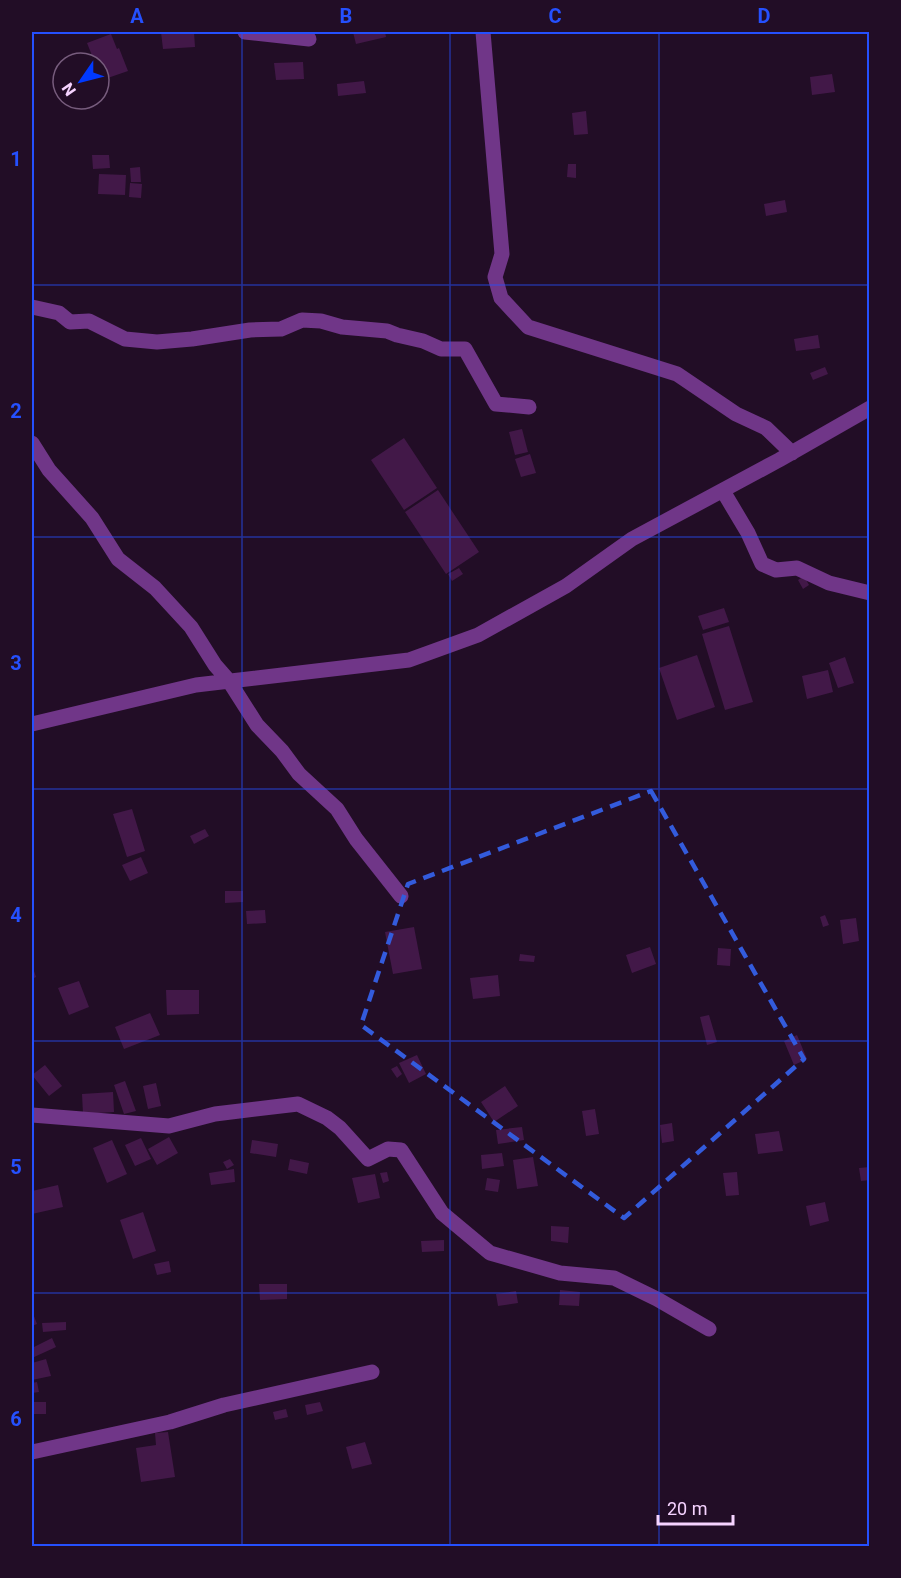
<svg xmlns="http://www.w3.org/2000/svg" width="901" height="1578" font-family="Roboto,sans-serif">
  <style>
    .building { fill: #421848 }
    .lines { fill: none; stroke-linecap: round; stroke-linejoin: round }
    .minor { stroke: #703688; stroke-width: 15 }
    .marked { fill: none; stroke: #335bdc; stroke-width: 4.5; stroke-dasharray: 12 8; stroke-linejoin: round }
    .grid { fill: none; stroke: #2550fe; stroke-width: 1.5; stroke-opacity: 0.55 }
    .neatline { fill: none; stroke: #2550fe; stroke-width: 2 }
    .grid-label { font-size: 20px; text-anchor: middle; font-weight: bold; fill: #2550fe }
  </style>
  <rect width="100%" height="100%" fill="#220d26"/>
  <path class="building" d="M161,32H194L195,47L163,49Z
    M353,32H385L386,37L356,44Z
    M111,34L117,49L119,48L128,71L99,81V63H80L93,58L87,43Z
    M303,62L304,79L276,80L274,63Z
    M832,74L835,92L812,95L810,77Z
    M364,81L366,93L338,96L337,84Z
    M586,111L588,134L574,135L572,113Z
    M92,155H109L110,168L93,169Z
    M568,164H576V178L567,177Z
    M140,167L141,182H131L130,168Z
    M99,174L126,175L125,195L98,194Z
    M130,183L142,184L141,198L129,197Z
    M785,200L787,212L766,216L764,204Z
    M818,335L820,348L796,351L794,339Z
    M825,367L828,374L813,380L810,373Z
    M522,429L528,452L515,455L509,432Z
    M404,438L437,488L404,510L371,460Z
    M530,454L536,473L521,477L515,459Z
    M438,490L479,552L446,574L405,512Z
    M459,568L463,574L452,581L448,574Z
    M804,576L809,585L803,589L798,580Z
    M724,608L729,622L703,630L698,616Z
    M729,626L753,702L725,710L702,634Z
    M697,655L715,707L677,720L659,668Z
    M845,657L854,683L838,688L829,663Z
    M828,670L833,692L807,699L802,676Z
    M132,809L145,851L127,857L113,814Z
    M205,829L209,836L194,844L190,836Z
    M141,857L148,873L130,881L122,865Z
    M225,891H243V902L225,903Z
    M265,910L266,923L247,924L246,911Z
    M825,915L829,925L823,927L820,917Z
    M856,918L859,941L843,944L840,920Z
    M414,927L422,969L393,974L385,932Z
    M650,947L656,964L632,973L626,955Z
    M718,948L731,949L730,966L717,965Z
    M520,954L535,956L534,962L519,961Z
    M32,965L36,977L32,979Z
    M498,975L500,996L473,999L470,978Z
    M79,981L89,1007L69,1015L58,988Z
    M166,990H199V1014L167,1015Z
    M150,1013L160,1035L124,1049L115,1027Z
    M709,1015L717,1042L707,1045L700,1017Z
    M797,1035L807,1059L794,1065L784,1041Z
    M417,1055L426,1074L409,1083L399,1063Z
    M45,1065L62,1086L49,1096L32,1075Z
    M397,1066L402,1074L397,1078L391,1069Z
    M125,1081L136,1111L124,1114L114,1085Z
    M156,1083L161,1106L148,1109L143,1086Z
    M505,1086L518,1106L494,1122L481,1102Z
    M113,1092L114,1112L83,1114L82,1094Z
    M595,1109L599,1134L586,1136L582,1111Z
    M672,1123L674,1141L662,1143L660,1125Z
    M522,1127L524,1140L498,1144L496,1130Z
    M779,1131L783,1151L758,1154L755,1134Z
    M169,1137L178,1153L157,1165L148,1149Z
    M141,1138L151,1159L135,1166L125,1145Z
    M112,1140L127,1174L107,1183L93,1148Z
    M252,1140L278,1144L276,1157L250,1153Z
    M502,1153L504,1166L482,1169L481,1155Z
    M533,1157L538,1186L517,1189L513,1160Z
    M230,1159L234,1165L227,1169L223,1162Z
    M290,1159L309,1163L307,1174L288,1170Z
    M870,1167V1180L861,1181L859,1168Z
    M234,1169L235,1182L211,1185L209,1173Z
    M387,1172L389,1181L383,1183L380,1173Z
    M737,1172L739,1195L726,1196L723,1173Z
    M375,1174L380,1198L358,1203L352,1178Z
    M487,1178L500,1180L498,1192L485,1190Z
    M58,1185L63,1207L32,1214V1191Z
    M825,1202L829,1221L810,1226L806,1206Z
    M143,1212L156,1251L133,1259L120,1220Z
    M551,1226L569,1227L568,1243L551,1241Z
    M444,1240V1251L422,1252L421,1241Z
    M169,1261L171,1272L157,1275L154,1264Z
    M259,1284H287V1299L260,1300Z
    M560,1290L580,1292L579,1306L559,1305Z
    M516,1291L518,1303L498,1306L496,1294Z
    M32,1311L37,1324L32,1326Z
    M66,1322V1330L43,1332L42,1323Z
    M52,1338L56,1347L32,1358V1348Z
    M46,1359L51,1376L32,1380V1363Z
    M37,1382L39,1392L32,1393V1383Z
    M33,1402H46V1414H33Z
    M320,1402L323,1411L307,1415L305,1405Z
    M286,1409L288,1417L275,1420L273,1412Z
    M168,1432L175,1477L141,1482L136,1448L156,1445L155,1433Z
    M365,1442L372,1464L352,1469L346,1447Z"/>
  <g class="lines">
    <path class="minor" d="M245,32L309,39
      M483,32L502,254L495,277L501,298L528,327L677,374L736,414L766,428L792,453
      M32,307L59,313L70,322L89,321L125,339L157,342L192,339L250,330L281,329L302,320L321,321L342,327L387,331L397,335L423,341L441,349H465L496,404L529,407
      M32,443L49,470L92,518L118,559L155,588L191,627L215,665L229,681L257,725L282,751L299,774L337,809L356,839L401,896
      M723,491L748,533L762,564L776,570L797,568L829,583L870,593
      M32,724L196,685L409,660L478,635L566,586L632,539L779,460L870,408
      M32,1115L169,1126L215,1114L298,1104L327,1118L340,1128L368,1159L388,1149L401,1150L442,1213L490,1253L560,1273L614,1278L657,1299L709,1329
      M32,1452L170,1422L224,1405L372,1372"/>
  </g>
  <path class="marked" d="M651,791L804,1059L624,1218L361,1025L408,884Z"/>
  <path class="grid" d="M242,32V1546M450,32V1546M659,32V1546M32,285H870M32,537H870M32,789H870M32,1041H870M32,1293H870"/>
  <rect width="901" height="1578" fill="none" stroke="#220d26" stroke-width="66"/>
  <g transform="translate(81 81) rotate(235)"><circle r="28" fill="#220d26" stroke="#775c7d" stroke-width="1.5"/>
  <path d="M0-4.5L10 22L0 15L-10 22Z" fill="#0039fe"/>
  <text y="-9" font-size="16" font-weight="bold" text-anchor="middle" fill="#f6d3ff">N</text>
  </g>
  <path d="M658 1515v9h75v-9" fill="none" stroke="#f6d3ff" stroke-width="3"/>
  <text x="667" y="1515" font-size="18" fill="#f6d3ff" stroke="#220d26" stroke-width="4.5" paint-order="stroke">20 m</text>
  <rect x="33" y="33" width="835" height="1512" class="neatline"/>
  <g class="grid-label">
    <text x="137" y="23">A</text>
    <text x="346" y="23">B</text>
    <text x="555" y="23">C</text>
    <text x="764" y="23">D</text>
    <text x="16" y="166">1</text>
    <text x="16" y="418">2</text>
    <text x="16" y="670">3</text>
    <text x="16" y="922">4</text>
    <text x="16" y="1174">5</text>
    <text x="16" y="1426">6</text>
  </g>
</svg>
